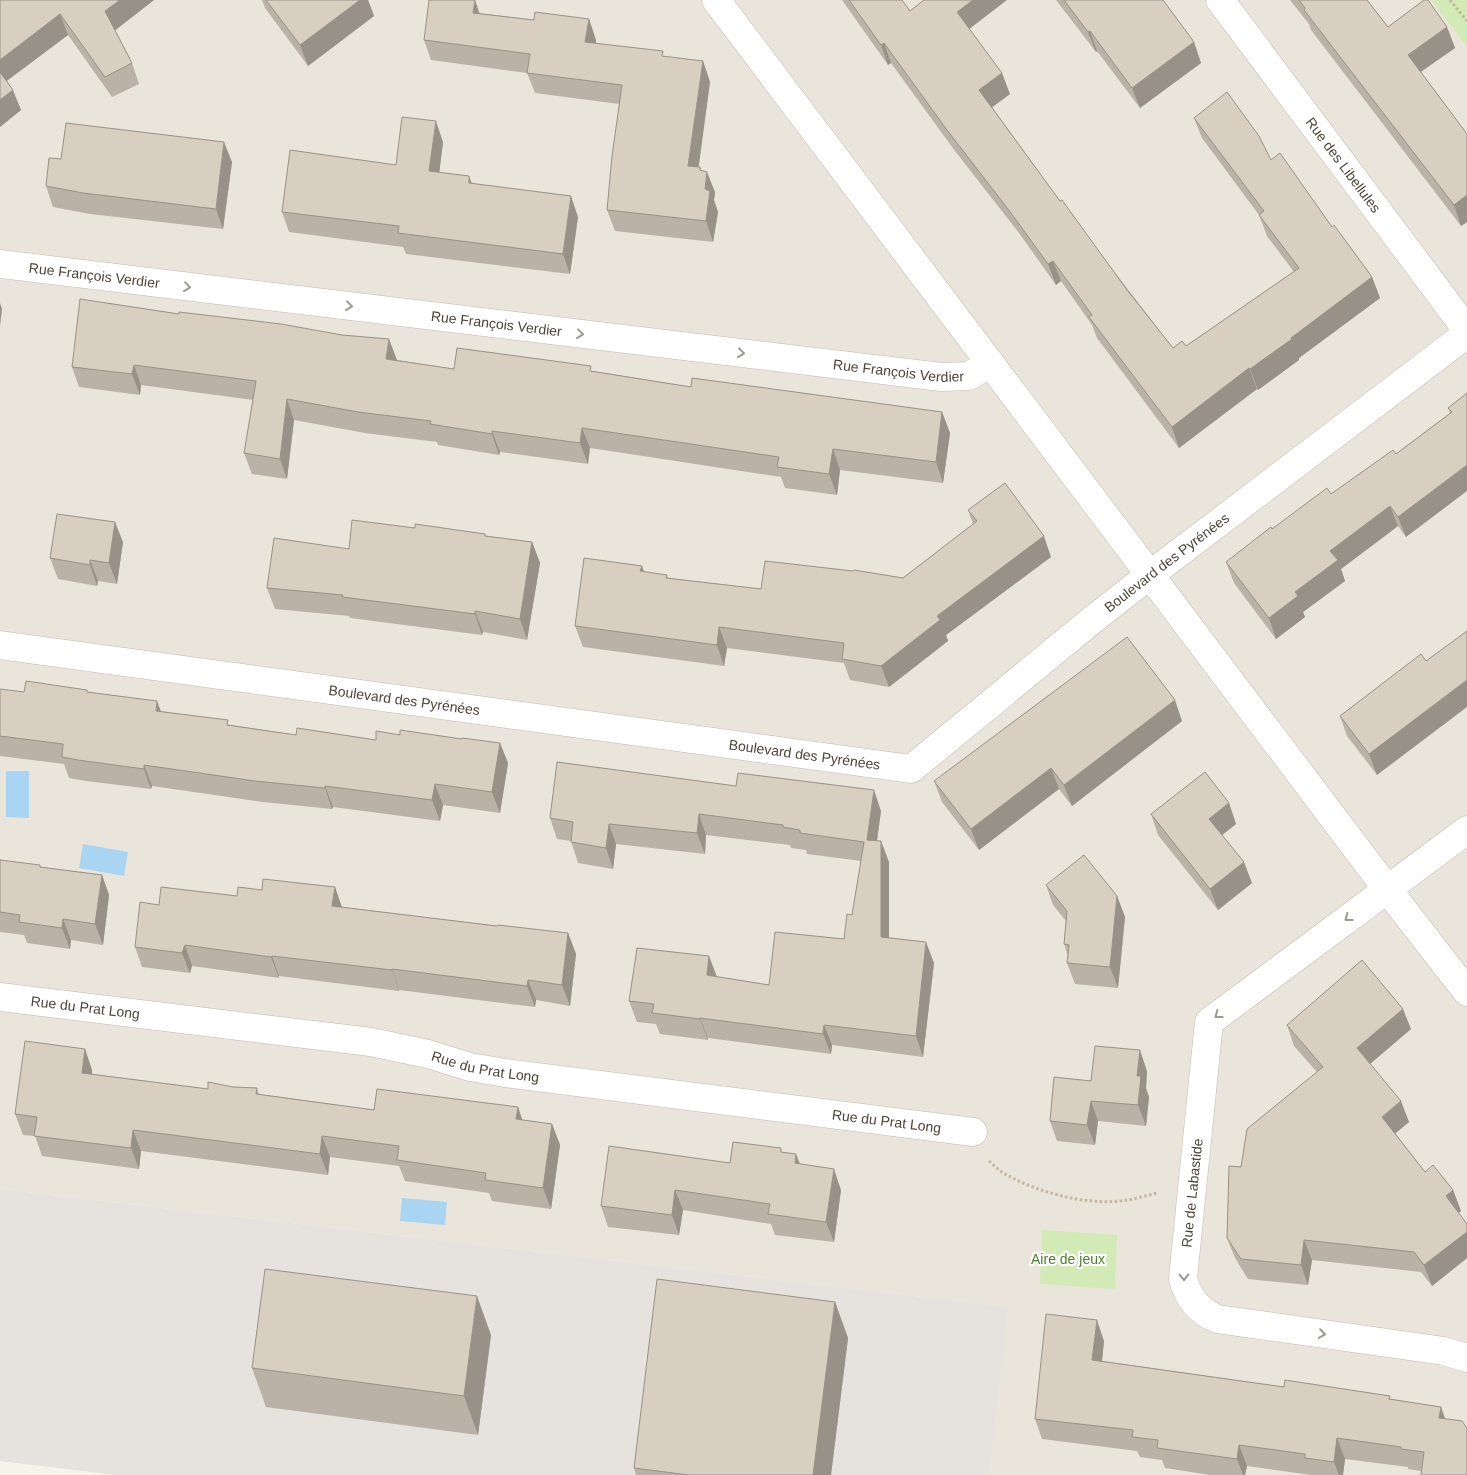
<svg xmlns="http://www.w3.org/2000/svg" width="1467" height="1475" font-family="Helvetica,sans-serif">
  <style>
    .residential { fill: #eae5da }
    .industrial { fill: #e6e2dd }
    .green { fill: #d2eab5 }
    .water { fill: #a9d4f2 }
    .lines { fill: none; stroke-linecap: round; stroke-linejoin: round }
    .minor-casing { stroke: #c2bbae; stroke-width: 29 }
    .path { stroke: #c4b79f; stroke-width: 3; stroke-dasharray: 2.5 2.5; stroke-linecap: butt }
    .minor { stroke: #fff; stroke-width: 28 }
    .wall { fill: #bab2a6 }
    .shaded-wall { fill: #979187 }
    .building { fill: #d8cfc1; stroke: #979187 }
    .oneway { stroke: #9c9892 }
    .labels { text-anchor: middle; stroke-width: 4.5; stroke-linejoin: round; paint-order: stroke }
    .street-label { font-size: 14px; fill: #4b4439; stroke: #fff }
    .park-label { font-size: 14px; fill: #4a7f2a; stroke: #fff }
  </style>
  <rect width="100%" height="100%" fill="#f6f3ec"/>
  <path class="residential" d="M0,0H1467V1475H989L1007,1307L0,1189Z"/>
  <path class="industrial" d="M0,1189L1008,1307L989,1475H116L0,1461Z"/>
  <path class="green" d="M1431,0H1467V47Z
    M1042,1230L1117,1235L1115,1289L1040,1284Z"/>
  <path class="water" d="M6,771H29V818L6,817Z
    M83,844L128,852L124,876L79,868Z
    M402,1198L447,1202L445,1225L400,1221Z"/>
  <g class="lines">
    <defs>
      <g id="minor">
        <path d="M716,0L1387,889L1467,992"/>
        <path id="s1" d="M1220,0L1467,330"/>
        <path id="s2" d="M0,264L941,377L969,376L990,363"/>
        <path id="s3" d="M0,645L911,769L1091,621L1151,574L1467,334"/>
        <path d="M1467,830L1209,1022L1183,1278C1187,1297 1199,1311 1217,1319L1444,1351L1467,1358"/>
        <path id="s4" d="M0,997L371,1042L428,1054L470,1067L505,1073L973,1132"/>
      </g>
    </defs>
    <use href="#minor" class="minor-casing"/>
    <path class="path" d="M1450,0L1467,21
      M989,1161C995,1166 1000,1172 1007,1175C1037,1192 1085,1205 1119,1201C1132,1200 1145,1196 1157,1193"/>
    <use href="#minor" class="minor"/>
  </g>
  <path class="wall" d="M0,0H154L115,30L132,63L139,84L112,97L68,35L7,81L21,110L0,127Z
    M262,0H368L374,16L308,66L265,8Z
    M842,0H902L910,11L969,29L1010,94L992,107L1060,201L1173,348L1186,346L1294,272L1267,236L1259,215L1202,138L1194,118L1271,160L1332,227L1372,277L1380,298L1299,358V360L1258,390L1257,389L1179,448L1097,338L1092,325L1061,281L1056,285L1019,233L955,151L891,63L888,65Z
    M1056,0H1163L1194,42L1201,63L1140,108L1097,51L1096,52Z
    M1290,0H1367L1388,27H1447L1455,48L1421,72L1467,134V222L1461,226L1311,30L1309,24Z
    M479,13L534,20L589,19L596,40V43L665,57L703,61L710,82L698,167L715,192L714,200L718,212L713,242L615,231L607,210L619,104L535,93L527,73L431,60L424,40Z
    M443,142L439,172L578,217L570,274L406,254L403,247L289,232L282,212L396,165Z
    M232,162L223,229L90,214L53,207L46,186Z
    M179,314L342,335L397,360L454,369L593,371L691,387L942,412L950,433L943,483L840,470L837,495L785,488L781,477L590,448L588,464L500,452L499,455L438,445L437,442L365,433L294,420L287,479L252,474L244,453L253,400L141,385L140,395L79,387L72,367Z
    M1467,393L1406,537L1398,526L1341,569L1345,581L1303,612L1305,617L1276,639L1234,583L1226,562L1272,529L1331,494L1396,454L1450,413L1448,408Z
    M968,510L1051,557L946,635L948,641L889,687L850,680L844,663L727,648L724,666L583,647L575,626L644,572L667,575L668,578L761,589L903,578L973,524Z
    M415,528L485,534L486,536L532,542L540,563L527,640L483,632L482,635L350,618L349,616L275,609L267,588L349,549Z
    M123,542L117,584L98,581L97,586L58,579L50,558Z
    M1426,661L1377,775L1347,736L1340,716Z
    M0,689L24,692L87,690V692L161,711L231,725L296,735L376,740L400,735L500,743L508,763L500,813L443,805L440,821L333,807L332,809L263,802L152,786L151,789L86,781L69,778L64,764L0,756Z
    M1182,721L1072,806L1059,789L979,850L942,802L934,781Z
    M557,762L881,811L877,841L889,862V938L934,963L923,1057L832,1045L831,1054L708,1038V1040L660,1034L656,1024L637,1022L629,1001L709,956L716,977L769,985L844,939L852,915L861,861L807,854L806,850L791,848L790,845L706,835L705,854L616,844L613,869L578,863L571,841L557,839L550,818Z
    M1229,803L1236,824L1222,835L1252,883L1218,910L1158,835L1151,814Z
    M0,860L41,867L102,875L109,895L103,945L71,940L70,949L27,943L24,935L0,932Z
    M1046,885L1117,896L1125,917L1118,988L1075,984L1067,963L1068,956L1064,944L1066,921L1053,905Z
    M335,887L342,907L497,926L568,933L576,954L570,1006L536,1000L535,1007L399,990V991L279,976V978L192,966L190,973L142,967L135,947L237,896L262,890Z
    M1287,1025L1411,1029L1370,1064L1409,1122L1395,1133L1425,1172L1453,1190L1461,1211L1458,1213L1467,1224V1258L1432,1286L1421,1272L1312,1260L1308,1285L1248,1279L1235,1258L1227,1238L1241,1167L1317,1072L1294,1046Z
    M85,1049L92,1070V1074L208,1089L233,1087L257,1088L259,1094L374,1110L518,1107L522,1120L552,1124L560,1145L551,1209L492,1201L489,1193L405,1181L399,1166L330,1157L328,1175L141,1151L139,1169L42,1156L35,1136L23,1135L15,1114Z
    M1147,1071L1146,1088L1149,1097L1146,1126L1098,1121L1095,1145L1057,1141L1050,1121L1091,1081Z
    M783,1152L800,1164L841,1190L834,1242L775,1235L771,1224L683,1210L679,1235L608,1227L601,1206L730,1163Z
    M835,1302L848,1338L831,1475H636L634,1468Z
    M491,1335L478,1435L266,1407L252,1368Z
    M1104,1341L1102,1361L1284,1387L1391,1399L1441,1407L1421,1471L1408,1469V1467L1345,1459L1343,1475H1311L1247,1466L1245,1475H1210L1165,1468L1162,1460L1140,1457L1137,1451L1042,1439L1035,1419Z"/>
  <path class="shaded-wall" d="M120,0H154L113,32L105,11Z
    M360,0H368L374,16L308,66L300,45Z
    M475,0L482,21L473,13Z
    M973,0H1007L964,33L957,12Z
    M60,14L68,35L1,85L0,81V60Z
    M589,19L596,40L593,63L585,42Z
    M1447,27L1455,48L1416,75L1408,55Z
    M1090,31L1097,51L1096,52L1088,32Z
    M1194,42L1201,63L1140,108L1132,88Z
    M884,43L891,63L888,65L881,45Z
    M703,61L710,82L696,187L688,166Z
    M1002,73L1010,94L987,111L979,90Z
    M13,90L21,110L0,127V100Z
    M436,121L443,142L437,192L429,171Z
    M224,142L232,162L223,229L216,209Z
    M700,167L706,184L707,172L715,192L714,200L718,212L713,242L706,221L705,189L700,170Z
    M469,176L477,197L469,183Z
    M1467,195V222L1461,226L1454,205Z
    M571,196L578,217L570,274L563,254Z
    M1053,261L1061,281L1056,285L1048,264Z
    M1372,277L1380,298L1299,358V360L1258,390L1250,369Z
    M0,303L2,309L0,326Z
    M389,339L397,360L394,379L386,359Z
    M134,365L141,385L140,395L132,374Z
    M1249,368L1257,389L1179,448L1172,427Z
    M287,399L294,420L287,479L280,459Z
    M942,412L950,433L943,483L936,462Z
    M582,428L590,448L588,464L580,443Z
    M492,431L500,452L499,455L492,434Z
    M833,449L840,470L837,495L829,474Z
    M1467,465V491L1406,537L1398,517Z
    M1390,506L1398,526L1341,569L1345,581L1303,612L1305,617L1276,639L1269,618L1330,551Z
    M115,522L123,542L117,584L109,563Z
    M1044,536L1051,557L946,635L948,641L889,687L881,666L937,616Z
    M532,542L540,563L527,640L520,619Z
    M90,560L98,581L97,586L90,565Z
    M642,566L649,586L640,571Z
    M475,611L483,632L482,635L475,614Z
    M719,627L727,648L724,666L717,645Z
    M1467,680V707L1377,775L1369,754Z
    M1175,700L1182,721L1072,806L1064,785Z
    M157,701L165,722L156,711Z
    M500,743L508,763L500,813L492,792Z
    M144,765L152,786L151,789L144,769Z
    M1051,768L1059,789L979,850L971,829Z
    M435,784L443,805L440,821L432,800Z
    M325,786L333,807L332,809L325,788Z
    M874,790L881,811L874,861L867,840Z
    M1229,803L1236,824L1217,839L1209,819Z
    M699,814L706,835L705,854L697,833Z
    M609,824L616,844L613,869L606,848Z
    M881,841L889,862V958L881,937Z
    M1244,862L1252,883L1218,910L1210,889Z
    M102,875L109,895L103,945L95,924Z
    M335,887L342,908L332,906Z
    M1117,896L1125,917L1118,988L1110,967Z
    M63,919L71,940L70,949L62,928Z
    M568,933L576,954L570,1006L562,985Z
    M926,942L934,963L923,1057L916,1036Z
    M185,945L192,966L190,973L182,953Z
    M272,956L279,976V978L271,957Z
    M709,956L717,977L707,975Z
    M392,969L399,990V991L392,970Z
    M528,980L536,1000L535,1007L527,986Z
    M1403,1009L1411,1029L1364,1069L1357,1048Z
    M700,1018L708,1038V1040L700,1019Z
    M824,1025L832,1045L831,1054L823,1034Z
    M85,1049L92,1070L90,1093L82,1073Z
    M1140,1050L1147,1071L1146,1088L1149,1097L1146,1126L1138,1105L1137,1076Z
    M1091,1101L1098,1121L1095,1145L1087,1125Z
    M1401,1101L1409,1122L1390,1138L1382,1117Z
    M518,1107L525,1128L516,1119Z
    M552,1124L560,1145L551,1209L543,1188Z
    M133,1130L141,1151L139,1169L131,1148Z
    M322,1136L330,1157L328,1175L320,1154Z
    M796,1154L804,1174L795,1163Z
    M834,1169L841,1190L834,1242L826,1222Z
    M675,1190L683,1210L679,1235L672,1215Z
    M1453,1190L1461,1211L1453,1217L1446,1196Z
    M1467,1232V1258L1432,1286L1424,1265Z
    M1304,1240L1312,1260L1308,1285L1301,1265Z
    M477,1296L491,1335L478,1435L464,1396Z
    M835,1302L848,1338L831,1475H813Z
    M1097,1320L1104,1341L1100,1381L1092,1360Z
    M1441,1407L1448,1427L1439,1418Z
    M1337,1438L1345,1459L1343,1475H1339L1334,1462Z
    M1239,1445L1247,1466L1245,1475H1243L1237,1459Z"/>
  <path class="building" d="M0,0H120L105,11L132,63L105,77L60,14L0,60Z
    M266,0H360L300,45Z
    M429,0H475L473,13L534,20L535,12L589,19L585,42L663,51L662,56L703,61L688,166L700,167V170L707,172L705,189L710,191L706,221L607,210L612,156L622,85L527,73L530,54L424,40Z
    M849,0H902L910,11L924,0H973L957,12L1002,73L979,90L1060,201L1062,200L1127,290L1173,348L1182,341L1186,346L1299,268L1259,215L1264,211L1194,118L1227,92L1259,136L1271,160L1280,153L1332,227L1334,225L1372,277L1291,338L1292,339L1250,369L1249,368L1172,427L1089,317L1092,315L1053,261L1048,264L1011,213L947,130L884,43L881,45Z
    M1064,0H1163L1194,42L1132,88L1090,31L1088,32Z
    M1299,0H1367L1388,27L1424,0H1428L1447,27L1408,55L1467,134V195L1454,205L1304,10L1305,8Z
    M0,72L13,90L0,100Z
    M402,117L436,121L429,171L469,176V183L571,196L563,254L398,233L399,226L282,212L290,150L396,165Z
    M66,123L224,142L216,209L83,193L46,186L49,158L61,159Z
    M80,299L179,314V312L281,324L342,335L389,339L386,359L454,369L457,348L591,366L590,371L691,387L692,378L942,412L936,462L833,449L829,474L777,467L779,457L582,428L580,443L492,431V434L430,424L431,421L358,412L287,399L280,459L244,453L256,381L134,365L132,374L72,367Z
    M1467,393V465L1398,517L1390,506L1330,551L1338,560L1295,592L1298,596L1269,618L1226,562L1271,527L1272,529L1327,488L1331,494L1393,450L1396,454L1452,412L1448,408Z
    M1005,483L1044,536L937,616L940,620L881,666L842,659L844,643L719,627L717,645L575,626L584,558L642,566L640,571L667,575L666,578L761,589L765,561L853,571L854,570L903,578L977,521L968,510Z
    M57,514L115,522L109,563L90,560V565L50,558Z
    M352,520L415,528V524L485,534V536L532,542L520,619L475,611V614L342,597L343,595L267,588L274,538L349,549Z
    M1467,631V680L1369,754L1340,716L1421,654L1426,661Z
    M1127,637L1175,700L1064,785L1051,768L971,829L934,781Z
    M26,681L87,690V692L157,701L156,711L228,720L227,725L296,735L297,728L376,740V731L400,735V730L462,739V738L500,743L492,792L435,784L432,800L325,786V788L255,781L144,765V769L78,760L62,757L63,744L0,736V689L24,692Z
    M557,762L736,786L738,773L874,790L867,840L881,841V937L926,942L916,1036L824,1025L823,1034L700,1018V1019L652,1013L654,1004L629,1001L637,948L709,956L707,975L769,985L775,932L844,939L847,914L852,915L864,842L800,833V830L783,827V825L699,814L697,833L609,824L606,848L571,842L573,822L550,818Z
    M1205,772L1229,803L1209,819L1244,862L1210,889L1151,814Z
    M1084,855L1117,896L1110,967L1067,963L1069,945L1064,944L1067,911L1046,885Z
    M0,860L40,865V867L102,875L95,924L63,919L62,928L19,922L20,915L0,912Z
    M263,879L335,887L332,906L497,926L498,925L568,933L562,985L528,980L527,986L392,969V970L272,956L271,957L185,945L182,953L135,947L140,902L159,905L161,887L237,896L238,887L262,890Z
    M1362,960L1403,1009L1357,1048L1401,1101L1382,1117L1425,1172L1433,1165L1453,1190L1446,1196L1467,1224V1232L1424,1265L1414,1252L1304,1240L1301,1265L1241,1259L1227,1238L1229,1166L1241,1167L1247,1129L1323,1067L1287,1025Z
    M25,1041L85,1049L82,1073L208,1089V1082L233,1087L257,1088L256,1094L374,1110L377,1089L518,1107L516,1119L552,1124L543,1188L485,1180L486,1173L397,1160L399,1146L322,1136L320,1154L133,1130L131,1148L34,1136L37,1117L15,1114Z
    M1095,1046L1140,1050L1137,1076H1141L1138,1105L1091,1101L1087,1125L1050,1121L1054,1077L1091,1081Z
    M733,1142L781,1148V1152L796,1154L795,1163L834,1169L826,1222L768,1214L770,1204L675,1190L672,1215L601,1206L609,1146L730,1163Z
    M265,1269L477,1296L464,1396L252,1368Z
    M657,1279L835,1302L813,1475H689L634,1468Z
    M1046,1314L1097,1320L1092,1360L1284,1387L1285,1380L1390,1396L1389,1399L1441,1407L1439,1418L1462,1421L1467,1428V1475H1421L1424,1452L1401,1449V1447L1337,1438L1334,1462L1305,1458V1454L1239,1445L1237,1459L1157,1448L1158,1440L1132,1437L1133,1430L1035,1419Z"/>
  <defs><path id="oneway-chevron" d="M-2-3.5L2.5 0L-2 3.5" fill="none" stroke-width="1.6" stroke-linecap="round" stroke-linejoin="round" transform="scale(1.25)"/></defs>
  <g class="oneway">
    <use href="#oneway-chevron" transform="translate(187 287) rotate(7)"/>
    <use href="#oneway-chevron" transform="translate(349 306) rotate(7)"/>
    <use href="#oneway-chevron" transform="translate(580 334) rotate(7)"/>
    <use href="#oneway-chevron" transform="translate(741 353) rotate(7)"/>
    <use href="#oneway-chevron" transform="translate(1348 918) rotate(143)"/>
    <use href="#oneway-chevron" transform="translate(1218 1015) rotate(143)"/>
    <use href="#oneway-chevron" transform="translate(1184 1277) rotate(89)"/>
    <use href="#oneway-chevron" transform="translate(1322 1334) rotate(8)"/>
  </g>
  <g class="labels">
    <g class="street-label">
      <text dy="5" stroke="none"><textPath href="#s1" startOffset="206">Rue des Libellules</textPath></text>
      <text dy="5" stroke="none"><textPath href="#s2" startOffset="95">Rue François Verdier</textPath></text>
      <text dy="5" stroke="none"><textPath href="#s2" startOffset="500">Rue François Verdier</textPath></text>
      <text dy="5" stroke="none"><textPath href="#s2" startOffset="905">Rue François Verdier</textPath></text>
      <text dy="5" stroke="none"><textPath href="#s3" startOffset="1248">Boulevard des Pyrénées</textPath></text>
      <text dy="5" stroke="none"><textPath href="#s3" startOffset="408">Boulevard des Pyrénées</textPath></text>
      <text dy="5" stroke="none"><textPath href="#s3" startOffset="812">Boulevard des Pyrénées</textPath></text>
      <text dy="5" stroke="none"><textPath href="#s4" startOffset="86">Rue du Prat Long</textPath></text>
      <text dy="5" stroke="none"><textPath href="#s4" startOffset="491">Rue du Prat Long</textPath></text>
      <text dy="5" stroke="none"><textPath href="#s4" startOffset="896">Rue du Prat Long</textPath></text>
      <text transform="translate(1192 1193) rotate(-84)" y="5">Rue de Labastide</text>
    </g>
    <g class="park-label">
      <text x="1068" y="1264">Aire de jeux</text>
    </g>
  </g>
</svg>
